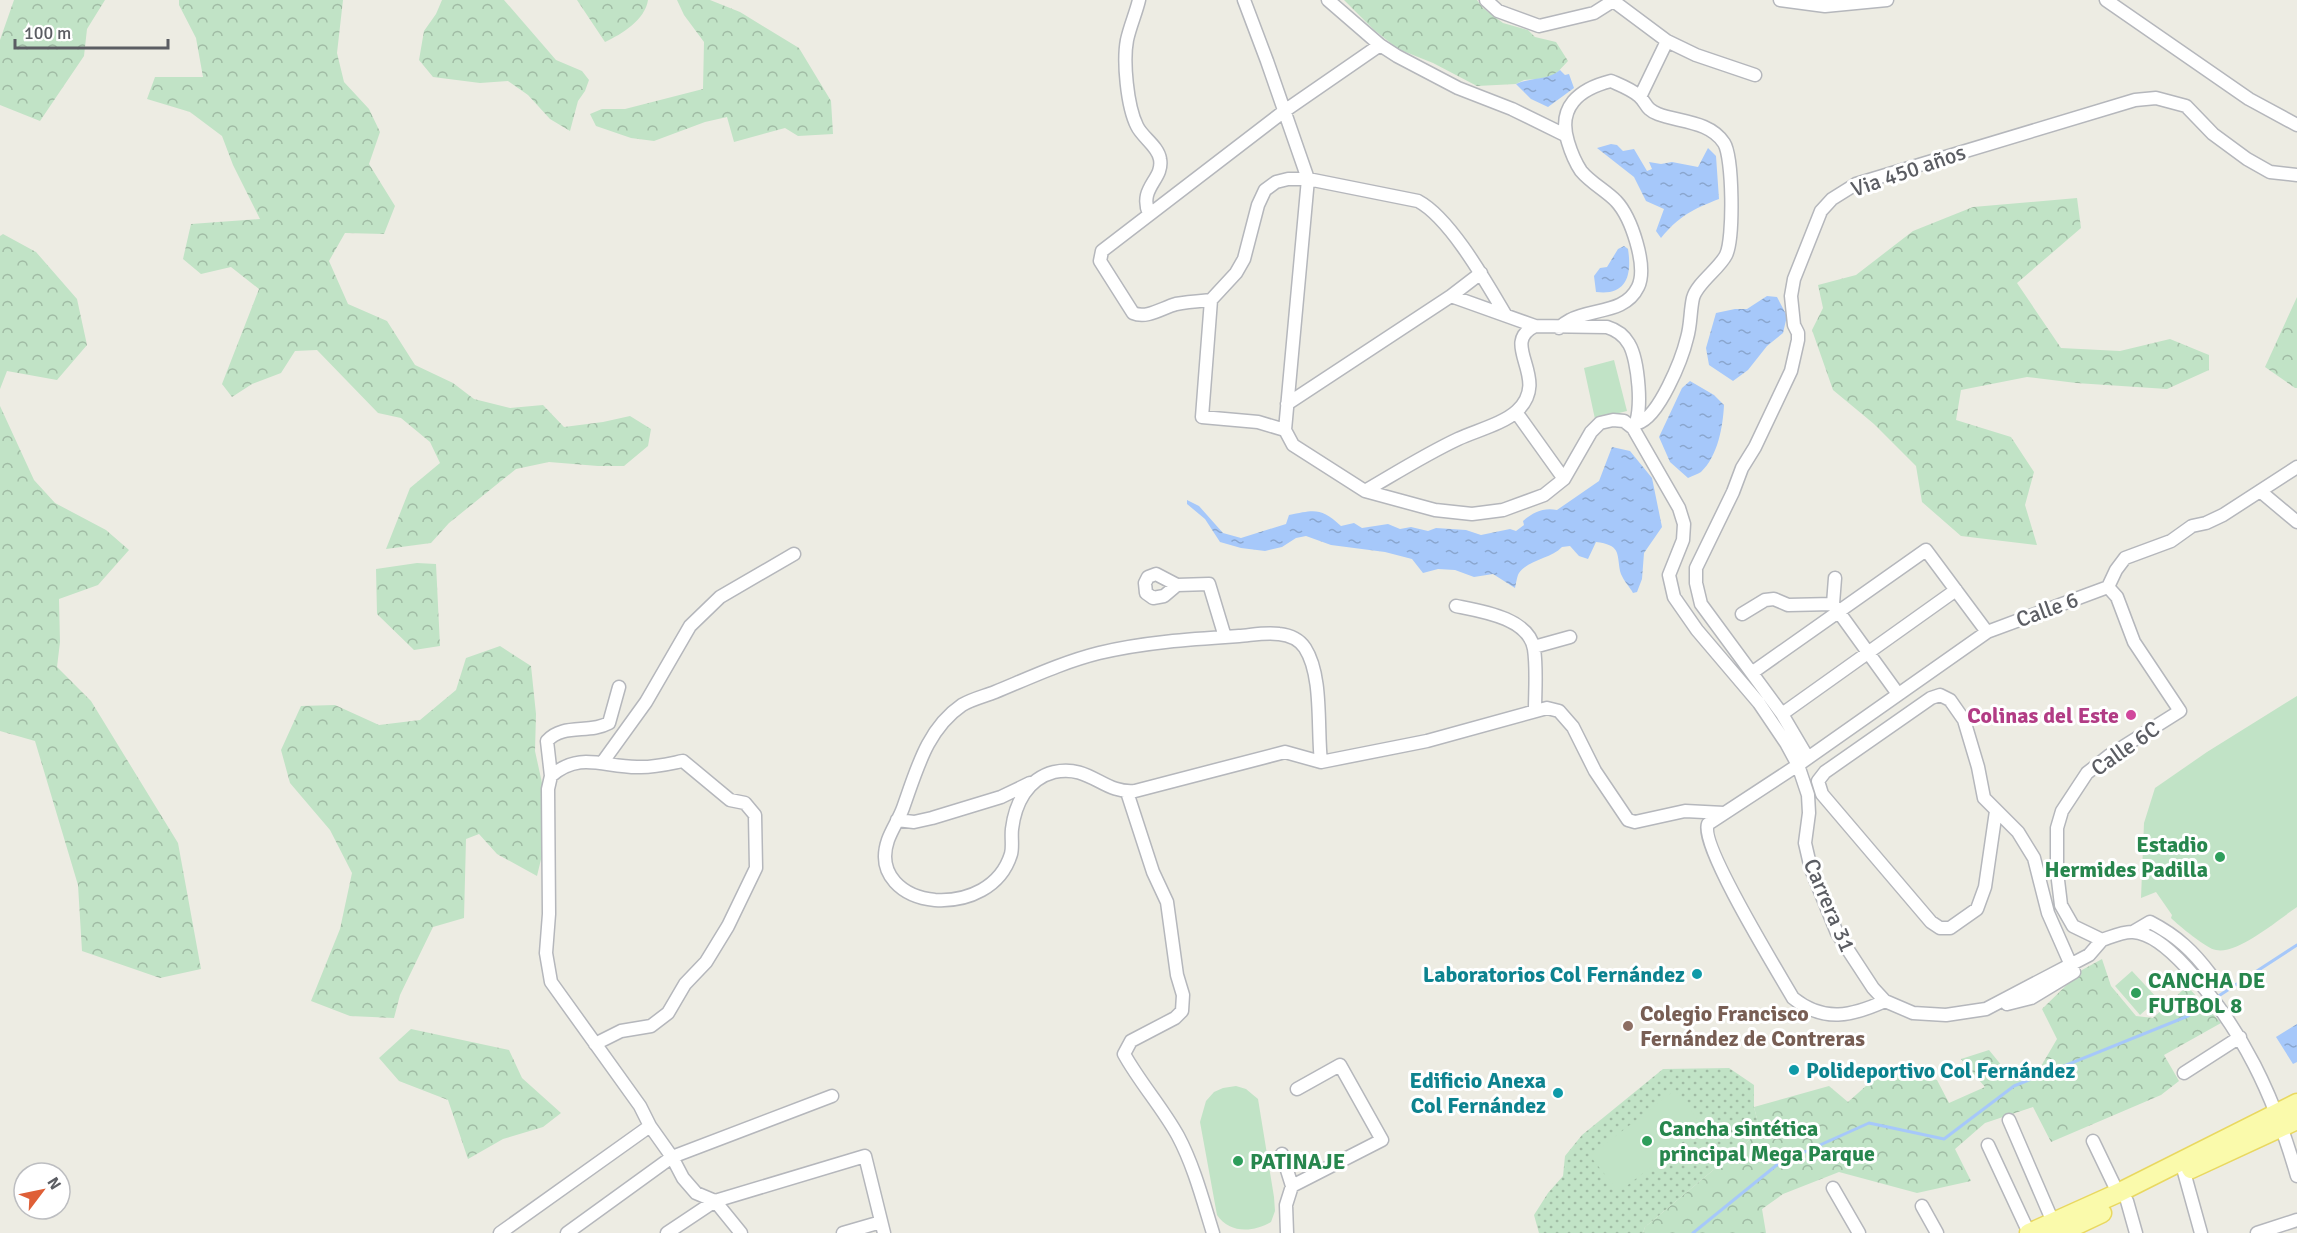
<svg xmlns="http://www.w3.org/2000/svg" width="2297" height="1233" font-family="Signika,sans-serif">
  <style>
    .forest { fill: url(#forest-crowns) }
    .park { fill: url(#park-dots) }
    .pitch { fill: #c1e3c6 }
    .water { fill: url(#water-ripples) }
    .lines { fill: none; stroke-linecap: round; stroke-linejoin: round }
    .stream { stroke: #a6c8fa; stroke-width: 3 }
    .street-casing { stroke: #b5b7bc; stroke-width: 15 }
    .primary-casing { stroke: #e9d860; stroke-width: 21 }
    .street { stroke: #fff; stroke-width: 12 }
    .primary { stroke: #fafaab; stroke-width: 18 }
    .hotel-dot { fill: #d1479c; stroke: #fff; stroke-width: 2 }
    .leisure-dot { fill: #2e9e5b; stroke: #fff; stroke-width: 2 }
    .culture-dot { fill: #0f9aa8; stroke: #fff; stroke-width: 2 }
    .education-dot { fill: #8d6e63; stroke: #fff; stroke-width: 2 }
    .labels { text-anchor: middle; stroke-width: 6; stroke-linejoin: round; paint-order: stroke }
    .street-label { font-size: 22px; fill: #5b5d63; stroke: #fff }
    .hotel-label { font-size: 22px; font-weight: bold; fill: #b23c85; stroke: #fff; text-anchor: end }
    .leisure-label { font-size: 22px; font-weight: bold; fill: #27864d; stroke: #fff; text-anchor: start }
    .culture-label { font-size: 22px; font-weight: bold; fill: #0d838f; stroke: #fff; text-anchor: end }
    .education-label { font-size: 22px; font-weight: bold; fill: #785e54; stroke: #fff; text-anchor: start }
  </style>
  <defs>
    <pattern id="forest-crowns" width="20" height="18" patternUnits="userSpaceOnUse" patternTransform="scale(1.5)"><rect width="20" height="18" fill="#c1e3c6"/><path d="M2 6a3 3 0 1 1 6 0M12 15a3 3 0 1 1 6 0" fill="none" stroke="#a0bba4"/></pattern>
    <pattern id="park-dots" width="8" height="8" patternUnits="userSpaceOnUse" patternTransform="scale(1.5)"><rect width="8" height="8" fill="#c1e3c6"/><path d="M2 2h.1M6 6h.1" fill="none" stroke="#a0bba4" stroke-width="1.8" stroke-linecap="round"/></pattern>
    <pattern id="water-ripples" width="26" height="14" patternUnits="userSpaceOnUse" patternTransform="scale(1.5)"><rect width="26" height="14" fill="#a6c8fa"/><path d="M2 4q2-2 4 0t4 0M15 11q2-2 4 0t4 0" fill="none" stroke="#8aa6ce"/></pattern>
  </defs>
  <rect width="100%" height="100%" fill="#edece3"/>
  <path class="forest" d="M14,0H105L87,29L84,56L40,121L0,105V40Z
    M179,0H343L337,53L344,82L369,109L380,132L369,164L395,206L384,234L345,233L329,261L348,304L387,321L415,365L453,383L474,399L510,408L543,405L564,427L603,422L630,416L651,429L648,446L624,466H598L549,462L516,469L449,523L431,543L386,549L410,488L440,463L430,442L401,418L378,413L317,350L295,351L281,373L252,384L232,397L222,384L259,289L231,267L201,274L183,259L191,224L260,219L233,165L222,136L190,112L147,99L155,77H203L196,38L179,5Z
    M442,0H504L556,60L582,71L589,80L585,91L578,101L570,131L550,119L528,95L508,81L480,83L433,77L419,60L424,31L436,14Z
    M577,0H648C645,20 622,34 605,42Z
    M677,0H710L740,12L799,48L831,101L833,134L798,136L785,128L734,142L727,117L705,122L654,141L631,138L596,126L590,114L602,109H625L703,89L704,42L684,15Z
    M1344,0H1477L1483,8L1503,23L1528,30L1535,37L1556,42L1568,61L1554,76L1549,78L1524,80L1516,84L1477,86L1433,63L1398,49L1373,29Z
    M2077,198L2081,228L2017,283L2061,348L2120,351L2170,339L2209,355V370L2167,389L2076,383L2027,377L1961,390L1956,420L2011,437L2034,472L2025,505L2037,545L1961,536L1922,502L1916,466L1874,424L1833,390L1812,330L1823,308L1818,285L1856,275L1913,231L1973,207Z
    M3,234L36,252L77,299L87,345L57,380L7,371L0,389V236Z
    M2297,297V388H2295L2265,367Z
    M0,406L34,480L55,503L106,530L129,550L98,585L59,599L60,642L57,667L91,701L178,843L201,969L160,978L82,951L78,885L35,741L0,731Z
    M417,563L436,564L440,646L414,650L377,614L376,569Z
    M500,646L531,666L536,714L535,751L542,783L543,851L537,876L497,854L479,834L466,839L464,918L433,927L400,995L394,1018L350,1016L311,1001L340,929L352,873L330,830L290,783L281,750L301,706L335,705L379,725L420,720L456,690L466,658Z
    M2102,959L2111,986L2136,1016L2153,1018L2187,986L2221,1023L2164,1055L2179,1081L2161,1095L2051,1142L2033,1107L1985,1123L1955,1149L1971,1181L1917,1193L1839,1172L1783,1194L1762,1209L1766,1233H1643L1645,1227L1760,1131L1754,1107L1829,1086L1848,1102L1885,1069L1937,1080L1949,1103L1985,1087L1961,1059L1989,1050L2002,1066L2040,1068L2057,1039L2042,1009L2082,970Z
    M411,1029L509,1050L522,1078L561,1113L543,1127L503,1139L468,1159L448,1100L399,1081L379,1058Z"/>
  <path class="park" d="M1729,1068L1754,1085V1107L1760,1131L1645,1227L1643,1233H1539L1534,1215L1548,1193L1563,1176L1565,1156L1582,1135L1663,1069Z"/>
  <path class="pitch" d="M1614,360L1627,411L1595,419L1584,368Z
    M2297,696V907C2279,919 2237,955 2216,950C2207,949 2178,925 2171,918L2172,915L2156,892L2141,898L2144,823L2155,788L2207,752Z
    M2132,971L2158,999L2140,1015L2115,986Z
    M1236,1086L1246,1089L1258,1099L1274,1197L1275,1211L1271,1222C1252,1233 1229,1233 1217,1215L1200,1122L1206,1101L1214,1092L1223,1088Z
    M1675,1090L1703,1126L1619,1192L1590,1156Z"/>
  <path class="water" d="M1560,70L1565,75L1569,74L1574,88L1548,107L1531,99L1516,84C1531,77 1547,81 1560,70Z
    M1611,144L1617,145L1623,151L1634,149L1647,171L1652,169L1649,162L1661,164L1672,162L1698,167L1708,148L1716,156L1719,199C1693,209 1679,216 1661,238L1656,231L1664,209L1646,201L1634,177L1597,148Z
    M1624,246L1628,249C1632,275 1627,296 1596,292L1594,276L1600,268L1607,267L1618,249Z
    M1767,296L1777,297L1787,316L1783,333L1767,346L1748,370L1733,381L1709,365L1706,348L1716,313L1735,309H1747Z
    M1690,381L1714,395L1724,405C1723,426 1718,456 1701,472C1698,474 1692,476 1688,478L1670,462L1659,437L1682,388Z
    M1612,447L1630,451L1652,478L1662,527L1644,553L1642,579L1637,592L1633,593C1629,586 1622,579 1620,571C1617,552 1620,545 1596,542L1588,559L1579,556L1570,546L1562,547C1551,559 1529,559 1519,573C1517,576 1516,584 1515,588L1493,574L1474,577L1455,570L1438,569L1423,573L1412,559L1385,552L1331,545L1306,536L1296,538L1282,547L1265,551L1241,548L1220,542L1205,519L1187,504V500L1199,506L1223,533L1241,538L1286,524L1289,515C1314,510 1321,507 1341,526L1354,523L1362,528L1388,524L1400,529L1411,527L1428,531L1436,528L1466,530L1481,535L1510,529L1516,531L1524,525L1523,521C1533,512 1544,507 1557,510L1599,481Z
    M2297,1024V1062L2293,1064L2276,1037Z"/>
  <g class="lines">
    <path class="stream" d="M2217,997L2297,945
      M1693,1233L1778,1164L1869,1123L1944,1139L2014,1086L2188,1016L2212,1001"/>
    <defs>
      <path id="street" d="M1139,0C1136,13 1130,26 1127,40C1123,61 1127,106 1137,126C1142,137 1158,146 1160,159C1164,180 1138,187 1149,214
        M1244,0L1267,61L1308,179L1285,430
        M1328,0L1380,45L1397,56L1458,88L1512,109L1565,135
        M1486,0L1498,11L1539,26L1594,13L1613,1
        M1612,0L1667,41L1696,55L1755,75
        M1780,0L1825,6L1887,0
        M2106,0L2249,99L2297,125
        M1640,97L1667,41
        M1451,296L1535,326L1607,327C1617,330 1624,335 1629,344C1638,359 1644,414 1633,428
        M1211,300C1200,301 1187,302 1176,304C1162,308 1147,319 1133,313L1100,261L1102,251L1283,112L1380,45
        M1505,314C1486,282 1450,218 1418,201L1308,179H1288L1276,182L1265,190L1258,205L1244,259L1236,273L1211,300L1202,417L1258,422L1285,430L1293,445L1365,491L1435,510L1472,514L1503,510L1544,495L1564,479L1591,432L1600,423L1613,420L1624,421L1633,428L1679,508L1684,524L1683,540L1669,575L1674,597L1697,630L1759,703L1786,743L1798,765L1808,795L1809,813L1805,843L1811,869L1837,933L1873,988L1885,1001L1913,1013L1946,1015L1986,1009L2089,955L2102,940
        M1559,328C1562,325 1566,322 1570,320C1592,308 1625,314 1638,287C1648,266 1631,217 1616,201C1605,190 1591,183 1581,171C1575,162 1571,152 1568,142C1557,107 1579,89 1611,81C1620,85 1631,89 1639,96C1647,103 1645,109 1658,114C1679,122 1710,121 1724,143C1733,157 1734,239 1726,255C1719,269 1697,283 1693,298C1690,311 1691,325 1687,338C1682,359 1659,417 1638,423
        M1287,404L1451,296L1481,273
        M1516,412L1564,479
        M1365,491C1396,473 1426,454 1458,439C1475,431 1503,424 1517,411C1552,378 1498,344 1535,326
        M2260,491L2297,522
        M1835,578L1833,604L1898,694
        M1177,585L1164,596L1153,598L1146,593L1145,583L1148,577L1156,574L1177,585L1209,584L1225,637
        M2108,587L2116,570L2125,558L2171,541L2192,526L2206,523L2223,515L2297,467
        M1456,606C1481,611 1529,618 1534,649C1537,669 1535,691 1535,711
        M1742,614L1765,600L1774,599L1788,605L1833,604
        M1534,647L1570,637
        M1753,672L1926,550L1987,632
        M619,687L609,723C589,734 563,723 547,741L551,776L548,789L549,914L546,953L551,982L640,1106L650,1126L672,1157L683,1178L696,1193L715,1201L741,1233
        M1782,714L1956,590
        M1808,758L1782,714L1701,604L1696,583V568L1733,492L1742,468L1755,447L1791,371L1798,340V333L1794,325L1791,296L1794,279L1821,211L1832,199L1856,184L2135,100L2156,98L2186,106L2213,134L2247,159L2270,172L2297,175
        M1321,762C1317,728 1323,676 1305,648C1299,639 1289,635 1279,634C1266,632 1252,635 1239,636C1193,639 1144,642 1099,653C1063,662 1029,678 995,692C985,696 972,699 962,705C927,729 917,769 903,808C899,819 892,829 888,840C876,875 903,897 935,900C968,902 1001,887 1011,854C1013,847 1011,837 1012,829C1015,804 1027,779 1054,772C1090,764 1103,794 1135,791L1285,752L1321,762L1427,741L1547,708L1559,711L1573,727L1595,771L1628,820L1635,822L1685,811L1724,813
        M602,763L646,702L690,626L720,597L794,554
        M551,776C580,751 603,767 637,767C653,768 668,764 683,761L730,800L745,803L755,815L756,868L728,926L706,962L685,984L668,1013L651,1026L621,1031L595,1044
        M1127,792L1153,872L1167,902L1177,975L1183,995L1182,1011L1175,1018L1131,1041L1124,1054C1140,1083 1162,1107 1178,1136C1194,1166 1203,1201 1213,1233
        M1996,811L1985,887L1977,909L1950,928H1940L1931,922L1822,794L1818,781L1825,772L1931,698L1940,695L1950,700L1964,720L1978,767L1984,798L2018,832L2034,858L2048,913L2074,972L2031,998L2007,1004
        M897,820L914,822L932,818L1001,797L1030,783
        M2073,926L2061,905L2057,872V828L2062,811L2087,773L2110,755L2180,711L2134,642L2117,597L2108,587
        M2073,926L2102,940
        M2133,932L2150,922C2177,936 2193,951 2211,975L2207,990
        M2102,940C2111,937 2124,931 2133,932C2153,933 2174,954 2186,967C2243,1029 2274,1096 2297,1176
        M1885,1001C1852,1016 1824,1023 1793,998C1778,972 1699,844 1708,824L1798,765L1987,632L2108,587
        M2184,1073L2240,1037
        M2009,1120L2053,1222
        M2093,1141L2118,1193
        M1988,1145L2029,1233
        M1282,1154L1292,1186L1286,1205L1287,1233
        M2184,1172L2201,1233
        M1292,1186L1382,1140L1340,1065L1297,1089
        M1833,1188L1859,1233
        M2127,1201L2136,1233
        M1922,1206L1937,1233
        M500,1233L650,1126
        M567,1233L672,1157L832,1096
        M667,1233L715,1201L865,1156L884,1233
        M843,1233L881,1222
        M2257,1233L2297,1220"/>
      <path id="primary" d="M2191,1169L2297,1120
        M2029,1233L2118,1193L2297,1103
        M2060,1233L2102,1213"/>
    </defs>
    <use href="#street" class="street-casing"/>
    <use href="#primary" class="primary-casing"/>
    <use href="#street" class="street"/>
    <use href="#primary" class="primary"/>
  </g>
  <circle class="hotel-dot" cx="2131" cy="715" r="6"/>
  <g class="leisure-dot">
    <circle cx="2220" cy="857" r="6"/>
    <circle cx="2136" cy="993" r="6"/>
    <circle cx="1647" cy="1141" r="6"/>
    <circle cx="1238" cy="1161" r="6"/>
  </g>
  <g class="culture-dot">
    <circle cx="1697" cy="974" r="6"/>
    <circle cx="1794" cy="1070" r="6"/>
    <circle cx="1558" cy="1093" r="6"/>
  </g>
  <circle class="education-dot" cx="1628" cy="1026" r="6"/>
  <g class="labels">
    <g class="street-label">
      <text transform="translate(1908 170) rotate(-19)" y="8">Via 450 años</text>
      <text transform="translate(2047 609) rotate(-20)" y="8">Calle 6</text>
      <text transform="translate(2125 748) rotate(-35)" y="8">Calle 6C</text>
      <text transform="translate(1830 905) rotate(67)" y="8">Carrera 31</text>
    </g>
    <g class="hotel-label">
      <text x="2119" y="723">Colinas del Este</text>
    </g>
    <g class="leisure-label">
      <text x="2208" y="852" text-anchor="end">Estadio<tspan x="2208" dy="25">Hermides Padilla</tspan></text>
      <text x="2148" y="988">CANCHA DE<tspan x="2148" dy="25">FUTBOL 8</tspan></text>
      <text x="1659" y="1136">Cancha sintética<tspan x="1659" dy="25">principal Mega Parque</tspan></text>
      <text x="1250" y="1169">PATINAJE</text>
    </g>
    <g class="culture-label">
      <text x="1685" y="982">Laboratorios Col Fernández</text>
      <text x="1806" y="1078" text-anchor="start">Polideportivo Col Fernández</text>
      <text x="1546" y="1088">Edificio Anexa<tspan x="1546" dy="25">Col Fernández</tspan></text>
    </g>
    <g class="education-label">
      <text x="1640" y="1021">Colegio Francisco<tspan x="1640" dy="25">Fernández de Contreras</tspan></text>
    </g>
  </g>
  <g transform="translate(42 1191) rotate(58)"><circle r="28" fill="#ffffff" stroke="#bdbec1" stroke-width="1.5"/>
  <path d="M0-4.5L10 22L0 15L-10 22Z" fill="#df5f37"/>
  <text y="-9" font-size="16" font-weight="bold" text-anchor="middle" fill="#5b5d63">N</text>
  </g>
  <path d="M15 39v9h153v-9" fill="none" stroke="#5b5d63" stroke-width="3"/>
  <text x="24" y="39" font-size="18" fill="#5b5d63" stroke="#ffffff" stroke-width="4.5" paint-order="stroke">100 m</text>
</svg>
